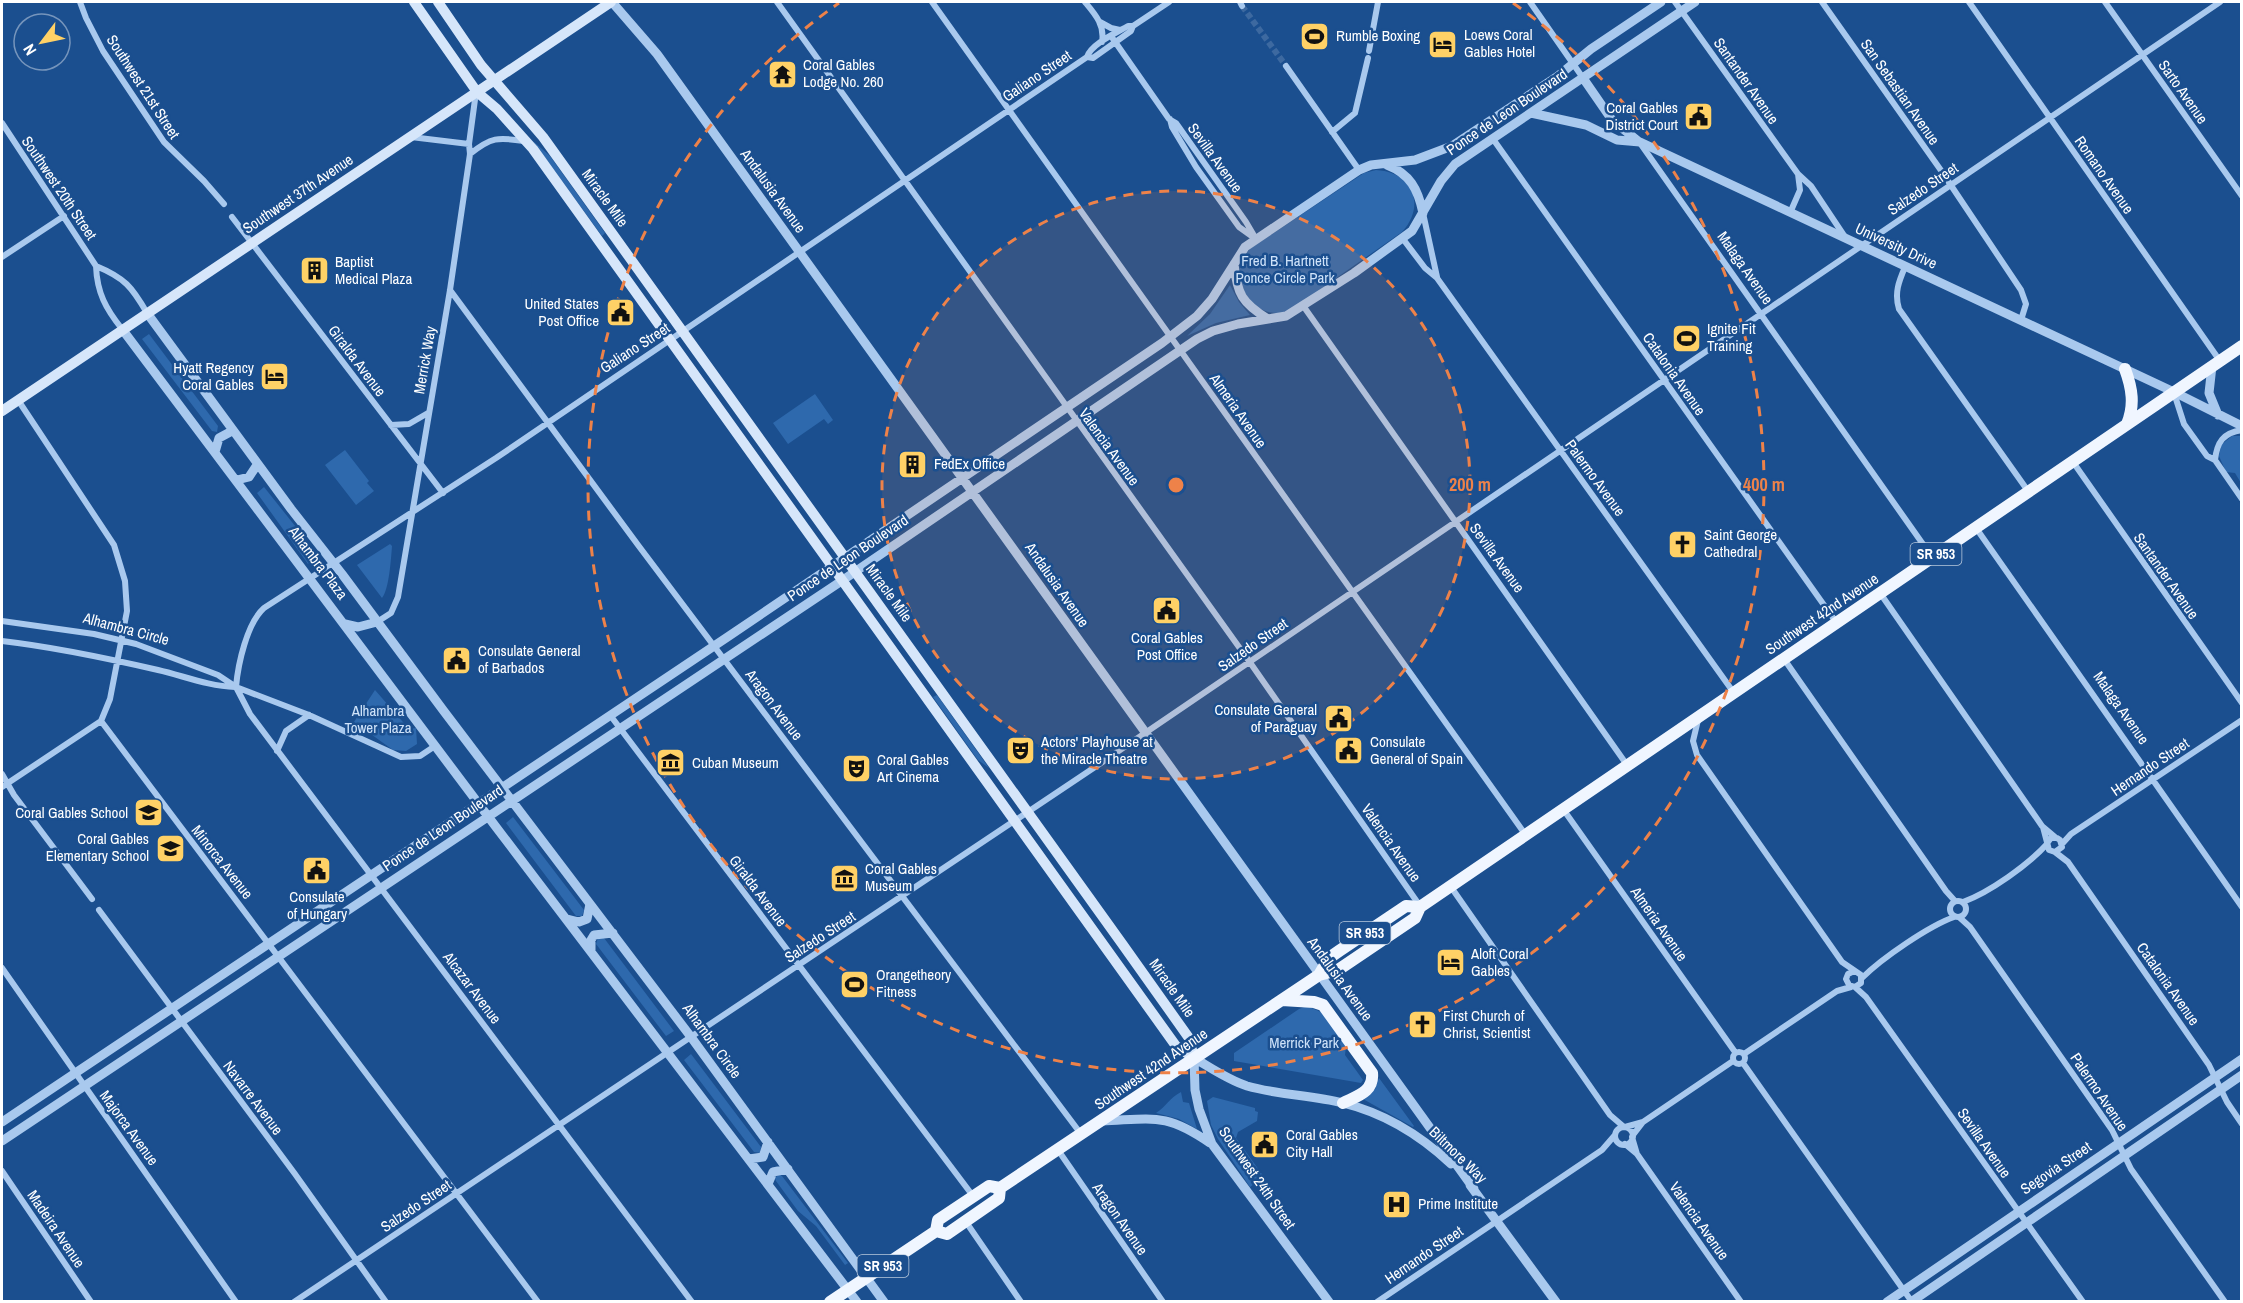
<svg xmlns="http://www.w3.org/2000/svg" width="2243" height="1303" font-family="'Archivo Narrow',sans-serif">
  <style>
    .green { fill: #2e69ad }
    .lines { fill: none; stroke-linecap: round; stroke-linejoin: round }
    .minor-tunnel { stroke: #3d69a0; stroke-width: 6; stroke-dasharray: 6 3; stroke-linecap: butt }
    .minor { stroke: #a9c9ee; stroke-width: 6 }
    .tertiary { stroke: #a9c9ee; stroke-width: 9 }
    .secondary { stroke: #d6e6fa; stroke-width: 10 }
    .primary { stroke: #f0f6ff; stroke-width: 12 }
    .ring { fill: none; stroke: #ee8249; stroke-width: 3; stroke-dasharray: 10 8 }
    .labels { text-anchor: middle; stroke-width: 5; stroke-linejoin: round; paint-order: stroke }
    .shield { fill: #1b4f8f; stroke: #bbcadd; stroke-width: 1.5 }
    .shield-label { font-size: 14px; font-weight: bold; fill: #fff }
    .poi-label { font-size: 15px; fill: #fff; stroke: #1b4f8f; text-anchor: start }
    .street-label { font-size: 15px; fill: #fff; stroke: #1b4f8f }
    .park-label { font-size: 15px; fill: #cfe3fa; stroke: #1b4f8f }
    .centre { fill: #ee8249; stroke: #1b4f8f; stroke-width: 3 }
    .ring-label { font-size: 18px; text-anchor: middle; font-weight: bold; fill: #ee8249; stroke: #1b4f8f; stroke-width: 5; stroke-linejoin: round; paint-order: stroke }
  </style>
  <rect width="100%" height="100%" fill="#1b4f8f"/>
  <path class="green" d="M533,141L550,156L605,233L602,236Z
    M1376,170C1412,172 1427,204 1402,232L1292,309C1288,310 1283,313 1279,313C1252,315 1232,282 1242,259C1244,255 1248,251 1251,248L1364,173Z
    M1230,285L1239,302L1250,315L1216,323L1187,336L1210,314Z
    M149,334L218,426L217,432L212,431L142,339Z
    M815,394L833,420L828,424L824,419L788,444L773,423Z
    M2232,436H2241V483L2235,473L2226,472L2219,456L2221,445Z
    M345,450L369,481L367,483L374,491L356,505L325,465Z
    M264,487L319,556L308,564L257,493Z
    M390,544L392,546C391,559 389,590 382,598L357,565Z
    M375,690L409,729L416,728L417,744L406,751L393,750L354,722Z
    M937,695L989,768L978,760L933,697Z
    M513,817L584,910L582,916H576L506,823Z
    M598,938H604L674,1031L666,1036L596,944Z
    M1307,1006L1321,1012L1346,1046L1345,1055L1363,1080L1361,1083L1234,1061V1053L1299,1009Z
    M691,1054L761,1147L760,1153L754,1152L684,1060Z
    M1379,1078L1414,1126L1413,1127L1363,1099L1375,1089Z
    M1181,1092L1183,1102L1189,1103L1197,1129L1179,1119L1156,1113C1166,1107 1169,1098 1181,1092Z
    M1213,1097L1255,1108V1111L1258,1112L1257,1121L1238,1132L1236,1138L1264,1177L1250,1187L1218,1139L1211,1125L1207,1101Z
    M779,1174L782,1176L848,1263L845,1265L816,1226L798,1211L776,1181L775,1178Z"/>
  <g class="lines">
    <path class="minor-tunnel" d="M1242,6L1286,66"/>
    <path class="minor" d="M80,2L86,18L103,51L164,142L204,181L224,204
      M777,2L1249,661L1420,906
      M932,2L1525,834
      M1085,2C1095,14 1105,25 1102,42
      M1240,2L1242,6
      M1530,2L1583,78
      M1675,2L1798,174L1811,186L1845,237
      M1822,2L1940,169L2021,290L2026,304L2021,320
      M1969,2L2220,361
      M2105,2L2242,196
      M1100,22L1111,28L1120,30
      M1111,36L1169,119L1176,123L1246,222L1256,239
      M1369,51L1378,2
      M1087,57L1093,58L1131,31L1133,26L1169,2
      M1286,66L1359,170
      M1170,119L1172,127L1196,167L1239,227L1253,237
      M2,123L96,266C97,293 106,309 122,329
      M1332,132L1355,113L1368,58
      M411,137L469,144
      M1493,139L1836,622
      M1640,143L1932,557
      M470,154C491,137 498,137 524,141
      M1423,213L1437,277
      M1790,213L1800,190L1798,174
      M232,217L443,493
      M1403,239L1425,268L1437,278L1734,693
      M2,257L64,216
      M96,266C125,278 132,287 147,313
      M1905,267C1899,281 1894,293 1899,309L2028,491
      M450,290L638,545L1081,1134
      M1304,307L1627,765
      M2174,393L2184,424L2207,456L2215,460L2242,499
      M391,425L409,424L428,413
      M2215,460C2217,442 2223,433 2242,430
      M2073,462L2242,703
      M1976,528L2242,907
      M1880,593L2042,826L2055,837
      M2,621L94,634L136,644L218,675L236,687L309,715L401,757L420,756L435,746
      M377,622L391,613L398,597L450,290L470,154L469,144L476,92
      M2,641C54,647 106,658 158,670C184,676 208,686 235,687
      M1784,659L1946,891L1955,901
      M236,687C238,664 247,623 264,608L496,458L1087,57C1091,44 1116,33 1128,26H1133
      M236,687L250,714L692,1302
      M610,715L973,1196
      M1698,720L1693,741L1697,755L1842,962L1861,975V983L1855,987L1849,985L1846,979L1848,974L1854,971
      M101,721L538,1302
      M277,751L286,731L309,715
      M2,774L14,795L92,899
      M2,787L101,721L110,699L127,611L125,581L114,545L18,400
      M1563,809L1735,1052
      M2043,827L2049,850L2055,852L2062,847L2060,840L2057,838H2051L2048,842
      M2062,844L2071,834L2242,720
      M2055,852L2068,862L2209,1065L2227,1102L2242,1124
      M1451,887L1610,1115L1624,1127
      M1950 909a8 8 0 1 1 16 0a8 8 0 1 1-16 0Z
      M1963,902C1990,892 2028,865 2047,844
      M99,910L295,1174L386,1302
      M1959,917L1970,927L2112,1130L2131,1169L2225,1302
      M2,968L236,1302
      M1862,978C1882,958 1929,926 1954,917
      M1855,987L1866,997L2083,1302
      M1733 1058a6 6 0 1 1 12 0a6 6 0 1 1-12 0Z
      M1744,1054L1837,991L1851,987
      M1743,1063L1912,1302
      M1625,1127L1643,1122
      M1615 1136a9 9 0 1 1 18 0a9 9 0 1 1-18 0Z
      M1633,1135L1643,1122L1733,1061
      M1632,1137L1637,1154
      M1625,1144L1637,1154L1741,1302
      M1058,1150L1163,1302
      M2,1171L91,1302
      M966,1222L1021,1302
      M294,1302L1101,763L2220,2
      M1377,1302L1602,1150L1615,1135"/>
    <path class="tertiary" d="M612,2L657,54L1474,1189
      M1583,78L1612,120L1638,141
      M1531,113L1586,125L1617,140L1640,142L2174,392L2242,426
      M1387,165C1410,174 1418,189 1423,213
      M1234,264C1237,294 1242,303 1268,319
      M147,313L291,509L342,574L443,710L691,1037L884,1302
      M122,329L496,827L857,1302
      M2212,366L2209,393L2218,415
      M215,452L219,438L232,431
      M237,480L249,477L257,465
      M345,624L358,627L377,622
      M567,919L579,922L587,919L590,904
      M591,951V940L594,935L613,933
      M1194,1058C1211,1068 1228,1080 1247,1086C1278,1095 1312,1095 1343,1103C1384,1113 1420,1135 1451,1164
      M1194,1058L1195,1090L1199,1109L1212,1144L1329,1302
      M1102,1121C1153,1119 1165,1112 1210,1143
      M2,1122L729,636L1162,343L1197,316L1212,299L1245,247L1359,170L1371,165L1415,160L1452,146L1558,76L1591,49L1661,2
      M2,1141L843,580L1197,339L1213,331L1238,324L1286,316L1354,273L1412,231L1441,181L1455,164L1695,2
      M749,1159L763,1157L768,1142
      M768,1184L773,1172L788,1169
      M1470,1185L1556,1302
      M1887,1302L2242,1059
      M1911,1302L2242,1075"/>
    <path class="secondary" d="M414,2L477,92L497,109L533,149L1176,1046L1194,1058
      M438,2L481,65L543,137L1123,945L1189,1038L1194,1058
      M2,411L611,2"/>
    <path class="primary" d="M2125,369C2132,388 2135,405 2127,424
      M1319,975L1329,958L1339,951L1406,906L1420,907
      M1282,1000L1314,1002L1323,1005L1372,1073C1374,1092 1357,1096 1343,1103
      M936,1231L947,1234L999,1198L1000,1188
      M830,1302L936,1231L938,1220L989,1186L1000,1188L1319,975L1338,970L1415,918L1420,907L2242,346"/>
  </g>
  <circle cx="1176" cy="485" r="294" fill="#ee8249" fill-opacity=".12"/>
  <g class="ring">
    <circle cx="1176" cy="485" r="294"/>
    <path d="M1513 3A588 588 0 1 1 839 3"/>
  </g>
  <defs>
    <symbol id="stadium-square" viewBox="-11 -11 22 22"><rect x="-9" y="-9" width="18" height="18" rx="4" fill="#ffd166" stroke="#1b4f8f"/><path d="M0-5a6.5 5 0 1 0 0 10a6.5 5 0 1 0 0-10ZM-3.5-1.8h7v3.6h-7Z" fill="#111"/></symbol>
    <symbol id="hotel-square" viewBox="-11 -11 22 22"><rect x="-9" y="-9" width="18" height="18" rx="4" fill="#ffd166" stroke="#1b4f8f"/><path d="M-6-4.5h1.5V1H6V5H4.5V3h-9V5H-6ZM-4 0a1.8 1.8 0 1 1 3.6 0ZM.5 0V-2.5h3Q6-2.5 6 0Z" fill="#111"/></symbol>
    <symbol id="temple-square" viewBox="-11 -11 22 22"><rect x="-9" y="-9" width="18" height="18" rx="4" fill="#ffd166" stroke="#1b4f8f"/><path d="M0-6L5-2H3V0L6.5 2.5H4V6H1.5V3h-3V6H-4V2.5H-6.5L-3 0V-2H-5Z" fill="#111"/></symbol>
    <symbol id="civic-square" viewBox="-11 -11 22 22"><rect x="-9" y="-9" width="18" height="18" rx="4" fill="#ffd166" stroke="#1b4f8f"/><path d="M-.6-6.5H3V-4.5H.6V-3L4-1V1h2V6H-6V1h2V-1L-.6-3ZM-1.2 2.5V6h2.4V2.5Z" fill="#111"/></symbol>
    <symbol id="building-square" viewBox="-11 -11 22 22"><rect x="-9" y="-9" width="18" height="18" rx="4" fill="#ffd166" stroke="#1b4f8f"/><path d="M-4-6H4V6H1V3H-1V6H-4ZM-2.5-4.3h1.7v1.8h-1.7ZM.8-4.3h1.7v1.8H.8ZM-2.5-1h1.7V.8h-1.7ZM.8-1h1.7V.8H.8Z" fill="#111"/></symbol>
    <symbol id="church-square" viewBox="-11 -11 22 22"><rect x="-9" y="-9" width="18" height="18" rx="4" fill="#ffd166" stroke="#1b4f8f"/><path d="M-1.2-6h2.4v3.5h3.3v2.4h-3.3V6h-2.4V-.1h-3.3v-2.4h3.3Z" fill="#111"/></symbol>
    <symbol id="theatre-square" viewBox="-11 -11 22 22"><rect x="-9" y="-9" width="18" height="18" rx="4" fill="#ffd166" stroke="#1b4f8f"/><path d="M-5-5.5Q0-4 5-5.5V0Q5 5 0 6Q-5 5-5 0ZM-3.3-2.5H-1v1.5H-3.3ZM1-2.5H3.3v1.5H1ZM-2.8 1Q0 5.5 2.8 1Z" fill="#111"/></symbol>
    <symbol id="museum-square" viewBox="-11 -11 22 22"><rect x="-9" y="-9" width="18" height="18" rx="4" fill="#ffd166" stroke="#1b4f8f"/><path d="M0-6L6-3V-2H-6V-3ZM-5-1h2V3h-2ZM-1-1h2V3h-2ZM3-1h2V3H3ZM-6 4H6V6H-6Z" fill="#111"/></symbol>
    <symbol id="school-square" viewBox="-11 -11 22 22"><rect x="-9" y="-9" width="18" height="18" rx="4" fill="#ffd166" stroke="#1b4f8f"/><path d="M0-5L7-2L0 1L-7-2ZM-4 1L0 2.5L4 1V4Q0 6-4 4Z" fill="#111"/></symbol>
    <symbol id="hospital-square" viewBox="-11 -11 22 22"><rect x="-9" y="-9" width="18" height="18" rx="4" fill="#ffd166" stroke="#1b4f8f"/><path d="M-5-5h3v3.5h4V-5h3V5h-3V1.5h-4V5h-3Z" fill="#111"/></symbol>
  </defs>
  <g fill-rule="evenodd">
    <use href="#stadium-square" x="1298" y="20" width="33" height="33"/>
    <use href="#hotel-square" x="1426" y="28" width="33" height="33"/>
    <use href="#temple-square" x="766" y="58" width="33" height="33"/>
    <use href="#civic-square" x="1682" y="100" width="33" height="33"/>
    <use href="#building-square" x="298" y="254" width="33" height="33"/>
    <use href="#civic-square" x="604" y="296" width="33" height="33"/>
    <use href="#stadium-square" x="1670" y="322" width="33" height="33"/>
    <use href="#hotel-square" x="258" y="360" width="33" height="33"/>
    <use href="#building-square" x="896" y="448" width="33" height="33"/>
    <use href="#church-square" x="1666" y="528" width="33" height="33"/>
    <use href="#civic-square" x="1150" y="594" width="33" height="33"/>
    <use href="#civic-square" x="440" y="644" width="33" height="33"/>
    <use href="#civic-square" x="1322" y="702" width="33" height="33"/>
    <use href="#theatre-square" x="1004" y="734" width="33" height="33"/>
    <use href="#civic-square" x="1332" y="734" width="33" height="33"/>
    <use href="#museum-square" x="654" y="746" width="33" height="33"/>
    <use href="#theatre-square" x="840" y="752" width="33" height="33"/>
    <use href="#school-square" x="132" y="796" width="33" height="33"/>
    <use href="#school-square" x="154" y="832" width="33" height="33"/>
    <use href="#civic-square" x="300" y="854" width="33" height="33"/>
    <use href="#museum-square" x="828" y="862" width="33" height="33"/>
    <use href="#hotel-square" x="1434" y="946" width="33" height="33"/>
    <use href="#stadium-square" x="838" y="968" width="33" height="33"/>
    <use href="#church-square" x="1406" y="1008" width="33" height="33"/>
    <use href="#civic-square" x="1248" y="1128" width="33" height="33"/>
    <use href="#hospital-square" x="1380" y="1188" width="33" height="33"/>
  </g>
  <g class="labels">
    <g class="shield">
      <rect x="1910.5" y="543" width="51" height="22" rx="4.5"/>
      <rect x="1339.5" y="922" width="51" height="22" rx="4.5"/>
      <rect x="857.5" y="1255" width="51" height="22" rx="4.5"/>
    </g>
    <g class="shield-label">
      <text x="1936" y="559">SR 953</text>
      <text x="1365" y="938">SR 953</text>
      <text x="883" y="1271">SR 953</text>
    </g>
    <g class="poi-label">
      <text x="1464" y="40">Loews Coral<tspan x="1464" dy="17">Gables Hotel</tspan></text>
      <text x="1336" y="41">Rumble Boxing</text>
      <text x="803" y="70">Coral Gables<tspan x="803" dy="17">Lodge No. 260</tspan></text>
      <text x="1678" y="113" text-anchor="end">Coral Gables<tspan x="1678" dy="17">District Court</tspan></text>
      <text x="335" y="267">Baptist<tspan x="335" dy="17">Medical Plaza</tspan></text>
      <text x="599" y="309" text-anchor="end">United States<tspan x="599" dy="17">Post Office</tspan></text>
      <text x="1707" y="334">Ignite Fit<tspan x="1707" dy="17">Training</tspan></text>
      <text x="254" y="373" text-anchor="end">Hyatt Regency<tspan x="254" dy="17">Coral Gables</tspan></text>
      <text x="934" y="469">FedEx Office</text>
      <text x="1704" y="540">Saint George<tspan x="1704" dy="17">Cathedral</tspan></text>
      <text x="1167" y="643" text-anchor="middle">Coral Gables<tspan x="1167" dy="17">Post Office</tspan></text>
      <text x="478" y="656">Consulate General<tspan x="478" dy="17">of Barbados</tspan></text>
      <text x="1317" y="715" text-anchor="end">Consulate General<tspan x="1317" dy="17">of Paraguay</tspan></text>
      <text x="1041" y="747">Actors' Playhouse at<tspan x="1041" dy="17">the Miracle Theatre</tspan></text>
      <text x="1370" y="747">Consulate<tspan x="1370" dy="17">General of Spain</tspan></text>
      <text x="877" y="765">Coral Gables<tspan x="877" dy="17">Art Cinema</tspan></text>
      <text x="692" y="768">Cuban Museum</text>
      <text x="128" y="818" text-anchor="end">Coral Gables School</text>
      <text x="149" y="844" text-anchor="end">Coral Gables<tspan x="149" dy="17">Elementary School</tspan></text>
      <text x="865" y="874">Coral Gables<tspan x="865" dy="17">Museum</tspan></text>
      <text x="317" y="902" text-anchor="middle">Consulate<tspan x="317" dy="17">of Hungary</tspan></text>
      <text x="1471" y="959">Aloft Coral<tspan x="1471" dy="17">Gables</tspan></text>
      <text x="876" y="980">Orangetheory<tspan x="876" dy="17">Fitness</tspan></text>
      <text x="1443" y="1021">First Church of<tspan x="1443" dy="17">Christ, Scientist</tspan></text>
      <text x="1286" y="1140">Coral Gables<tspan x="1286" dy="17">City Hall</tspan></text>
      <text x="1418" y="1209">Prime Institute</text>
    </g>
    <g class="street-label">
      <text transform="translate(1037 76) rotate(-34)" y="5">Galiano Street</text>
      <text transform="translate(1746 81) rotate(55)" y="5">Santander Avenue</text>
      <text transform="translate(143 87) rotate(57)" y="5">Southwest 21st Street</text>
      <text transform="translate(1900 92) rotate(55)" y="5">San Sebastian Avenue</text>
      <text transform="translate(2183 92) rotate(55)" y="5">Sarto Avenue</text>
      <text transform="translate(1507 112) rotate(-34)" y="5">Ponce de Leon Boulevard</text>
      <text transform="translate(1215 158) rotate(54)" y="5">Sevilla Avenue</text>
      <text transform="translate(2104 175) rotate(55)" y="5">Romano Avenue</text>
      <text transform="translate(59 188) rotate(56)" y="5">Southwest 20th Street</text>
      <text transform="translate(1923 189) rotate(-34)" y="5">Salzedo Street</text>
      <text transform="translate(773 191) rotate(54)" y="5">Andalusia Avenue</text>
      <text transform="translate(298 194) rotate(-34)" y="5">Southwest 37th Avenue</text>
      <text transform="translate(605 198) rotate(54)" y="5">Miracle Mile</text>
      <text transform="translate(1896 246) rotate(25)" y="5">University Drive</text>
      <text transform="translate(1745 268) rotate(55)" y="5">Malaga Avenue</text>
      <text transform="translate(635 348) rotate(-33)" y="5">Galiano Street</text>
      <text transform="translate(425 360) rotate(-80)" y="5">Merrick Way</text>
      <text transform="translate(357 361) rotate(53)" y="5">Giralda Avenue</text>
      <text transform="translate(1674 374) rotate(55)" y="5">Catalonia Avenue</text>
      <text transform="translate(1238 411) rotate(55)" y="5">Almeria Avenue</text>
      <text transform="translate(1109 447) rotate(54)" y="5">Valencia Avenue</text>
      <text transform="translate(1595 478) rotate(54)" y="5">Palermo Avenue</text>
      <text transform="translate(848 558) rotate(-34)" y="5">Ponce de Leon Boulevard</text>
      <text transform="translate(1497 558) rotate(54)" y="5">Sevilla Avenue</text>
      <text transform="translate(318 563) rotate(53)" y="5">Alhambra Plaza</text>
      <text transform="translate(2166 576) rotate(55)" y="5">Santander Avenue</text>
      <text transform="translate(1057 585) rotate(55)" y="5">Andalusia Avenue</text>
      <text transform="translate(889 593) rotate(54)" y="5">Miracle Mile</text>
      <text transform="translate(1822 614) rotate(-34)" y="5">Southwest 42nd Avenue</text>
      <text transform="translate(126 629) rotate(15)" y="5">Alhambra Circle</text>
      <text transform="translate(1253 645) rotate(-35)" y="5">Salzedo Street</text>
      <text transform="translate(774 705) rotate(53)" y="5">Aragon Avenue</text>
      <text transform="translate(2121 708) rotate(55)" y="5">Malaga Avenue</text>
      <text transform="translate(2150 767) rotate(-34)" y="5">Hernando Street</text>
      <text transform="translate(443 828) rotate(-34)" y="5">Ponce de Leon Boulevard</text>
      <text transform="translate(1391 843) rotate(55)" y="5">Valencia Avenue</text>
      <text transform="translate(222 862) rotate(52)" y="5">Minorca Avenue</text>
      <text transform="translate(758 891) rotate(53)" y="5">Giralda Avenue</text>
      <text transform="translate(1659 924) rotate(55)" y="5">Almeria Avenue</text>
      <text transform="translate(820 937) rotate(-33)" y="5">Salzedo Street</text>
      <text transform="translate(1340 979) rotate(54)" y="5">Andalusia Avenue</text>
      <text transform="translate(2168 984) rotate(55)" y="5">Catalonia Avenue</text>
      <text transform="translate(472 988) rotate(53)" y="5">Alcazar Avenue</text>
      <text transform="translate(1172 988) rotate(55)" y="5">Miracle Mile</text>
      <text transform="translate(712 1041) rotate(54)" y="5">Alhambra Circle</text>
      <text transform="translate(1151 1069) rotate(-34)" y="5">Southwest 42nd Avenue</text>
      <text transform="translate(2099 1092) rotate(56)" y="5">Palermo Avenue</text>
      <text transform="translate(253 1098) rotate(53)" y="5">Navarre Avenue</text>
      <text transform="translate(129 1128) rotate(54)" y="5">Majorca Avenue</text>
      <text transform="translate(1984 1143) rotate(55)" y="5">Sevilla Avenue</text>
      <text transform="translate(1458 1155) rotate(44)" y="5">Biltmore Way</text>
      <text transform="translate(2056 1168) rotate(-34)" y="5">Segovia Street</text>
      <text transform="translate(1257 1178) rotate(55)" y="5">Southwest 24th Street</text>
      <text transform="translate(416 1206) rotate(-34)" y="5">Salzedo Street</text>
      <text transform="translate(1120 1219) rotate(55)" y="5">Aragon Avenue</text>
      <text transform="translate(1699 1221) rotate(55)" y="5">Valencia Avenue</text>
      <text transform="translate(56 1229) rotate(56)" y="5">Madeira Avenue</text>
      <text transform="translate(1424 1255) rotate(-34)" y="5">Hernando Street</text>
    </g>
    <g class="park-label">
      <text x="1285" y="266">Fred B. Hartnett<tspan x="1285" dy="17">Ponce Circle Park</tspan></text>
      <text x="378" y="716">Alhambra<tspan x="378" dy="17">Tower Plaza</tspan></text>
      <text x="1304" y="1048">Merrick Park</text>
    </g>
  </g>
  <circle cx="1176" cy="485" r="9" class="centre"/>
  <g class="ring-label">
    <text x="1470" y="491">200 m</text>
    <text x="1764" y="491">400 m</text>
  </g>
  <rect width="2243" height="1303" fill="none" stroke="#ffffff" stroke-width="6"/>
  <g transform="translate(42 42) rotate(238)"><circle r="28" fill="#1b4f8f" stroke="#7695bc" stroke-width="1.5"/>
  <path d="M0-4.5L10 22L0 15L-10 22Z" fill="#ffd166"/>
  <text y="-9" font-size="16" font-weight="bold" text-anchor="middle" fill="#ffffff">N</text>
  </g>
</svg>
